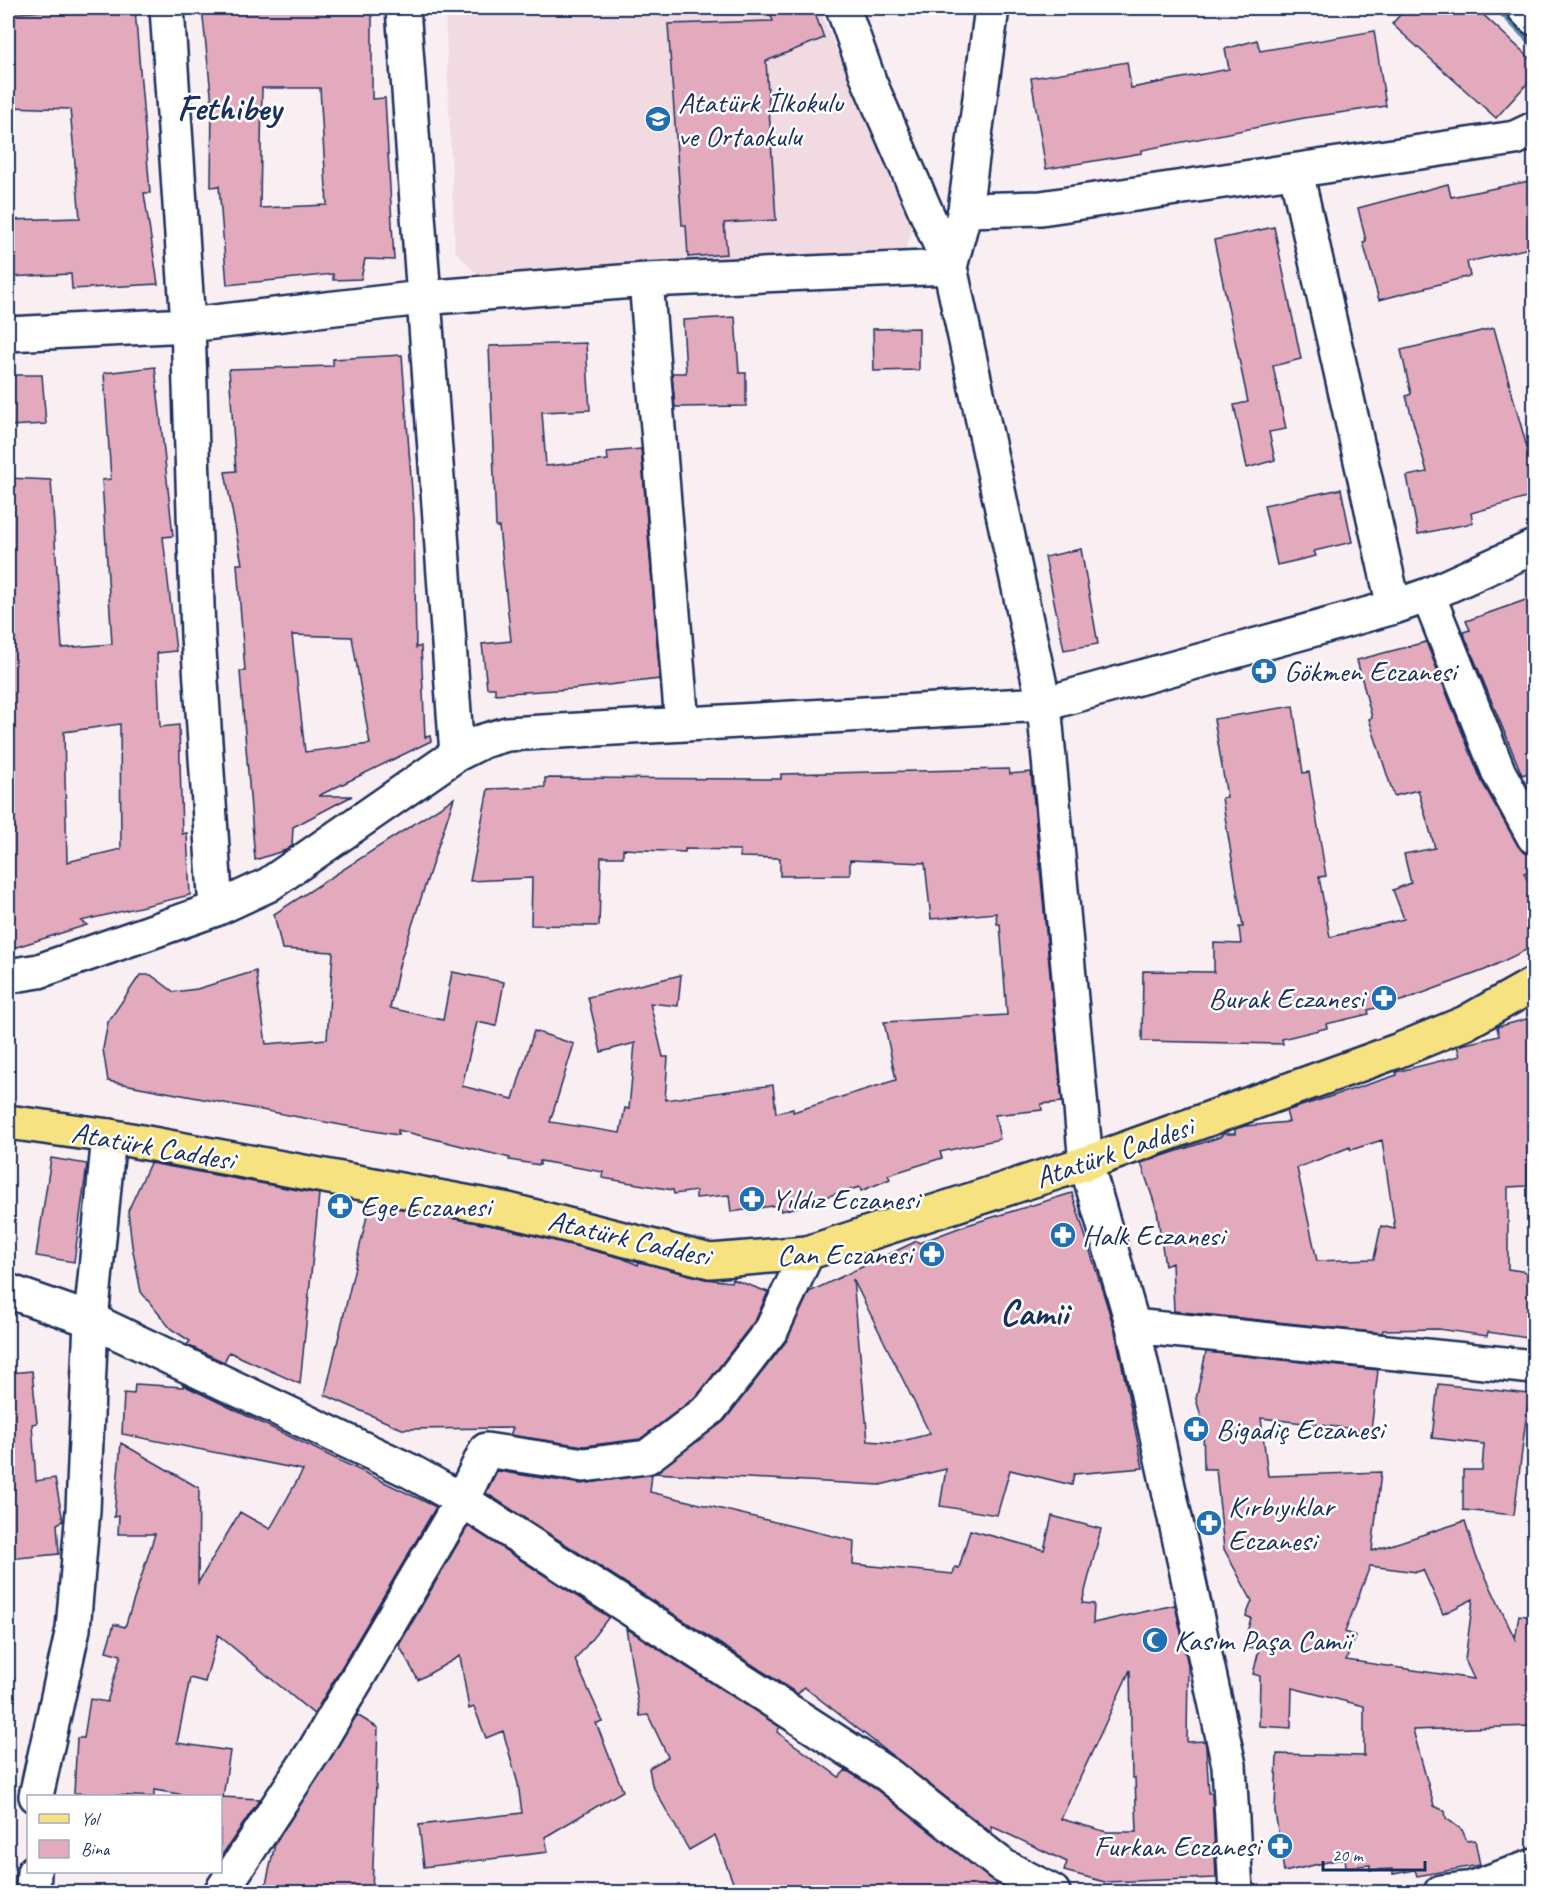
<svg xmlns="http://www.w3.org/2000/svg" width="1542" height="1900" font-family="Caveat,sans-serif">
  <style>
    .built { fill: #f2dae2 }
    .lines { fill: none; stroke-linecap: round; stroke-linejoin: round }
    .stream { stroke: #5789ac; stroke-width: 10 }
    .building { fill: #e2aabc; stroke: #1b2f5e; stroke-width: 1.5; fill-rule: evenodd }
    .minor-casing { stroke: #1b2f5e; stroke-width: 38 }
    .major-casing { stroke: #1b2f5e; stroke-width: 38 }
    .minor { stroke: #fff; stroke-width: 33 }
    .major { stroke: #f7e281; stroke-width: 33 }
    .labels { text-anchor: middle; stroke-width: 5; stroke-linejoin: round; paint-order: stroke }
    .poi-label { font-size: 30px; fill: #1b2f5e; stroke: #fff; text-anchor: start }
    .street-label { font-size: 30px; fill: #1b2f5e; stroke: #fff }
    .district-label { font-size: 36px; font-weight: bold; fill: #1b2f5e; stroke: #fff }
  </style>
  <rect width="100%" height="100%" fill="#f9eef2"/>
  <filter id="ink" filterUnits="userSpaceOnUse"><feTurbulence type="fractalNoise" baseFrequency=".0167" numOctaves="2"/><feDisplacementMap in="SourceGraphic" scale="12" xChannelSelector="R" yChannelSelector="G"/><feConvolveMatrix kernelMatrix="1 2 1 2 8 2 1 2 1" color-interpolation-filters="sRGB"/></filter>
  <g filter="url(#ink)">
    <path class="built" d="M445,8H819L912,230L903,256L480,277L455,251Z"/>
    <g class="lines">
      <path class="stream" d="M1500,8L1534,43"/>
    </g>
    <path class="building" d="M202,8H372V99L385,98L394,260L365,259L361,279L333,280V274L227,285L219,186L211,187L212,103ZM262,88H320L327,205L260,208Z
      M768,8H813L824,38L766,61L776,220L724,223L727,254L688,257L686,225H682L668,24L773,21Z
      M1406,8H1476L1534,62V76L1496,118L1392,24Z
      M135,9L150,193H144L158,284L72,289L71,274L8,277V220L80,218L70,109L8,107V14L56,10Z
      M1374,31L1386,106L1304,118L1142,150V153L1046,169L1031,78L1127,62L1131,88L1229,69L1225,49L1257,40L1260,51Z
      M1534,180V247L1467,262L1470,276L1379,300L1363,242L1366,241L1358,208L1448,184L1451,197Z
      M1274,227L1301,359L1273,366L1286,429L1269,432L1275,460L1247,468L1234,405L1248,402L1214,240Z
      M735,317L739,373H746V406L675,407L672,373H686L683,320Z
      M919,328V370L874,371L873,329Z
      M1494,328L1526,444L1534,441V496L1471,513L1473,523L1418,534L1407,476L1427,472L1406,396L1411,394L1401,350Z
      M586,343L590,410L542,412L546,466L608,460L607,452L641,449L660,679L573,689L495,694V688H487L482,644L511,641L499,527H496L489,346Z
      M402,355L414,518L416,648L421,646L425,737L430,736L431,741L318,796H352L293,827L292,846L286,850L255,860L240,671H245L237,564H242L225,472L236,471L229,369L333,366V359ZM292,635L352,637L370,744L305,752Z
      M155,367L173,536L163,537L176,651L157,653L160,727L179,725L182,834L187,833L190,895L81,921L87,925L10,949L8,915V478L51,480L62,648L112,644L102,480L111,479L104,373ZM120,724L121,849L67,862L64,732Z
      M8,375H42L46,424L8,426Z
      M1341,489L1352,542L1314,551L1316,556L1277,565L1264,505Z
      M1081,549L1098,644L1064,650L1045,557Z
      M1534,597V771L1522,775L1463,632L1470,630L1466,621Z
      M1426,642L1482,782L1518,846L1529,854L1534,870L1524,873L1534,894V946L1485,970L1404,1000L1368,1010L1369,1014L1326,1024L1327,1028L1282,1039L1283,1044L1142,1041L1143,971L1214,972V943L1241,944L1239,927H1243L1222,798L1227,797L1214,719L1293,706L1303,773L1309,772L1326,876L1319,877L1330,937L1404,919L1393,890L1411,883L1404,854L1435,848L1418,790L1394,796L1369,719L1372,718L1357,660Z
      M1009,769L1010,774L1031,772L1062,1102L1041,1104L1042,1110L995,1115L1000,1139L940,1152L942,1158L888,1175L890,1179L861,1191L860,1187L814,1200V1203L781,1211L779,1205L731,1212L729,1195L696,1198V1191L674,1194L673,1190L602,1178L603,1172L540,1161V1165L509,1160L510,1158L398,1130V1135L362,1129L108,1081L103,1049L108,1022L140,975H151L174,992L197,989L256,971L266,1044L327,1039L333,952L282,949L274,914L454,798L400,962L390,1008L443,1020L452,972L504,982L496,1026L477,1022L462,1086L513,1099L534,1031L574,1044L550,1122L620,1133L625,1108L629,1109L635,1043L601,1052L588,997L681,975L678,1006L650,1003L663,1057H668L665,1100L773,1085L776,1113L793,1109V1112L896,1080L884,1022L1007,1015L1000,924H997L996,913L931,919L925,863L850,860V875L780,876V858L740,857V850L685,849V852L623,849V857H601L599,926L531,925L532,878L470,881L488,789L545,787V778L781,779V774Z
      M1534,1017V1110L1529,1111L1534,1146L1527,1147V1186L1508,1187V1269L1534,1273V1339L1488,1332L1487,1336L1438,1329L1383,1330L1382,1333L1174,1311L1172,1263L1165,1266L1157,1211L1141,1163L1220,1137L1223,1134H1235V1129L1245,1126L1289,1122L1286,1111L1397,1075L1396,1072L1460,1056L1457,1046L1499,1036L1497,1027ZM1382,1140L1395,1229L1381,1226L1374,1259L1317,1261L1297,1168L1350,1147L1351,1150Z
      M51,1158L87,1164L74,1262L36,1256Z
      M150,1163L319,1194L300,1384L229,1352L224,1362L187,1345L190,1341L171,1329L141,1292L132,1246L128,1211Z
      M1072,1193L1115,1331L1143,1468L1074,1474L1072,1485L1010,1470L997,1515L940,1506L946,1469L880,1485L655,1473L725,1420L787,1340L809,1292L917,1241L919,1243L964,1226ZM853,1279L930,1434L894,1443L868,1441Z
      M370,1203L504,1228L622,1258L638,1265L639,1262L705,1279L731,1282L732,1279L768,1292L756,1319L697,1396L640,1439L584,1446L510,1435L513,1428L402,1429L325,1395Z
      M1206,1352L1378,1370L1371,1431L1261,1418L1268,1476L1381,1472L1372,1551L1465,1521L1476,1556L1515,1639L1519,1615L1534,1617V1726L1413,1730L1434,1806L1445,1811L1446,1818L1462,1830L1467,1841L1475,1840L1480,1865L1417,1876L1415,1870L1393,1874V1869L1370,1870V1865L1346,1867L1345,1858L1284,1872L1275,1811L1277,1754L1364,1756V1706L1292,1688L1291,1728L1259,1726L1260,1676L1253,1674L1260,1646L1242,1650L1251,1618L1246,1616L1252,1601L1224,1549L1216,1469H1204L1203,1424L1196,1399ZM1370,1566L1417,1572L1423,1570L1443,1614L1473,1599L1465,1660L1474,1679L1346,1660L1356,1636L1345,1632Z
      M32,1371L37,1423L32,1424L36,1481L55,1478L63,1521L57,1524L59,1554L8,1559V1373Z
      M135,1384L183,1387V1385L436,1507L314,1714L218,1635L205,1682L190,1678L177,1743L230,1751L223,1797H197L154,1790V1797L74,1793L77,1738H84L90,1699L107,1702L121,1655L106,1651L114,1624L125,1627L155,1534H118L119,1516L114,1517L121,1443L199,1488L198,1583L240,1512L270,1529L303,1470L122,1434L124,1393L134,1394Z
      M1438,1384L1529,1394L1514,1515L1463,1510V1470H1482L1484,1444L1432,1438Z
      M497,1471L581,1484L652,1474L650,1492L854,1541L853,1564L953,1574L955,1567L959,1568L970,1530L1044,1550L1052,1516L1101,1529L1082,1603L1094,1604L1093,1623L1175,1605L1188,1665L1187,1742L1205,1741L1206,1747L1209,1793H1212L1216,1878L1105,1882L1064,1871L1067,1862L991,1826L992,1833L804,1687L798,1694L486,1493ZM1130,1670L1132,1778H1135L1137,1832H1107L1061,1819Z
      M468,1526L609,1617L575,1660L603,1722L596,1723L623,1791L545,1837L548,1852L424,1867L419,1825L522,1813L518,1784L503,1731L486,1738L474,1707L469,1709L460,1656L418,1680L399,1645Z
      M626,1628L780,1727L777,1732L839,1777L846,1770L877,1790L996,1883V1893H737L715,1835L689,1850L652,1785L649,1768L668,1757L648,1715L640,1716Z
      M357,1715L378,1728L372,1893H264L275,1844Z
      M220,1797L260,1799L220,1858Z"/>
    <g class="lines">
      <defs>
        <path id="minor" d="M167,8L188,325L198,636L216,909
          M403,8L457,754
          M843,8L869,81L950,267L1044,704L1086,1163L1133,1326L1229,1765L1236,1892
          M1524,8L1534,18
          M1296,172L1394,607
          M965,210L1041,208L1515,138L1534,129
          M646,280L682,724
          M8,334L188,325L422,298L646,280L950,267L965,210L992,8
          M1428,595L1499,773L1534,837
          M8,976L39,971L216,909L268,885L457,754L483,741L507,734L1044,704L1394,607L1428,595L1534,547
          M8,1291L91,1320L410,1471L462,1500L888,1775L1003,1866L1053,1892
          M1133,1326L1534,1367
          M36,1796L73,1629L83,1510L91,1320L109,1136
          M33,1892L34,1872
          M221,1892L316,1748L462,1500L486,1450L584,1465L647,1457L710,1409L772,1329L807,1253
          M1441,1892L1472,1888L1534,1866"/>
        <path id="major" d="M8,1122L109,1136L508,1210L710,1261L807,1253L1086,1163L1397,1051L1465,1023L1534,984"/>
      </defs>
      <use href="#minor" class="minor-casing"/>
      <use href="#major" class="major-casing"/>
      <use href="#minor" class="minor"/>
      <use href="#major" class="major"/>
    </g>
  </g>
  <defs>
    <symbol id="school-disc" viewBox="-11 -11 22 22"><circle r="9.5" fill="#1f6fb2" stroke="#fff"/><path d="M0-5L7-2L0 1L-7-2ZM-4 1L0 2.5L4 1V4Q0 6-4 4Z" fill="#fff"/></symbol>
    <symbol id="pharmacy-disc" viewBox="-11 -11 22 22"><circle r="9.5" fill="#1f6fb2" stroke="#fff"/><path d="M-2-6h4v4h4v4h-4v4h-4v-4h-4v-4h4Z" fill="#fff"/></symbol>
    <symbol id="mosque-disc" viewBox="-11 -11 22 22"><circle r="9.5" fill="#1f6fb2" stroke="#fff"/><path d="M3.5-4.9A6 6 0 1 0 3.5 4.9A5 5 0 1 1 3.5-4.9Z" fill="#fff"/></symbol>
  </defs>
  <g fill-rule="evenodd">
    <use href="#school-disc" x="643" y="104" width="30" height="30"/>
    <use href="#pharmacy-disc" x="1249" y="656" width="30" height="30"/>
    <use href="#pharmacy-disc" x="1369" y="983" width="30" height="30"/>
    <use href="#pharmacy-disc" x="737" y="1184" width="30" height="30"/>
    <use href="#pharmacy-disc" x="325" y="1191" width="30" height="30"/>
    <use href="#pharmacy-disc" x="1048" y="1220" width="30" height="30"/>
    <use href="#pharmacy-disc" x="917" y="1239" width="30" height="30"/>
    <use href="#pharmacy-disc" x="1181" y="1414" width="30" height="30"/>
    <use href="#pharmacy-disc" x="1194" y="1508" width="30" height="30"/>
    <use href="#mosque-disc" x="1140" y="1625" width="30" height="30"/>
    <use href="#pharmacy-disc" x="1265" y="1831" width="30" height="30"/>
  </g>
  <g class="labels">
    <g class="poi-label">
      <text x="678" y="112">Atatürk İlkokulu<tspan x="678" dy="34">ve Ortaokulu</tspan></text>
      <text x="1284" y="681">Gökmen Eczanesi</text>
      <text x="1364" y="1008" text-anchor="end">Burak Eczanesi</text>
      <text x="771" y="1209">Yıldız Eczanesi</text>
      <text x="360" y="1216">Ege Eczanesi</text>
      <text x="1082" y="1245">Halk Eczanesi</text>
      <text x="912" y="1264" text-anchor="end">Can Eczanesi</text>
      <text x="1216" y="1439">Bigadiç Eczanesi</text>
      <text x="1228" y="1516">Kırbıyıklar<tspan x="1228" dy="34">Eczanesi</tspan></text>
      <text x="1174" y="1650">Kasım Paşa Camii</text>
      <text x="1260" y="1856" text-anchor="end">Furkan Eczanesi</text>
    </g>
    <g class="street-label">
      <text transform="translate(153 1146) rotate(10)" y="10">Atatürk Caddesi</text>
      <text transform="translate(1114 1152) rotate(-19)" y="10">Atatürk Caddesi</text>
      <text transform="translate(629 1238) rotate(13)" y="10">Atatürk Caddesi</text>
    </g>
    <g class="district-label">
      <text x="229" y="120">Fethibey</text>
      <text x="1034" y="1325">Camii</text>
    </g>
  </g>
  <rect width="1542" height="1900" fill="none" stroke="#fff" stroke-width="30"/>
  <rect x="15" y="15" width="1512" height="1870" fill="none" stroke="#1b2f5e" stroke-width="2" filter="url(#ink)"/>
  <rect x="27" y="1795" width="195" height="78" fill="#ffffff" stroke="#a4acbf" stroke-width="1.5"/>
  <rect x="39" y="1814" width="30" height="9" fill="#f7e281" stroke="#a4acbf" stroke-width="1.5"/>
  <text x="81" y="1825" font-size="18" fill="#1b2f5e">Yol</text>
  <rect x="39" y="1840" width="30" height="18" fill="#e2aabc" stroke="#a4acbf" stroke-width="1.5"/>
  <text x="81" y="1855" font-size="18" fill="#1b2f5e">Bina</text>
  <path d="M1323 1861v9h102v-9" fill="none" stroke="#1b2f5e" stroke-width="3"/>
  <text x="1332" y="1861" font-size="18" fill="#1b2f5e" stroke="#ffffff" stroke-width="4.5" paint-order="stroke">20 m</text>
</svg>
